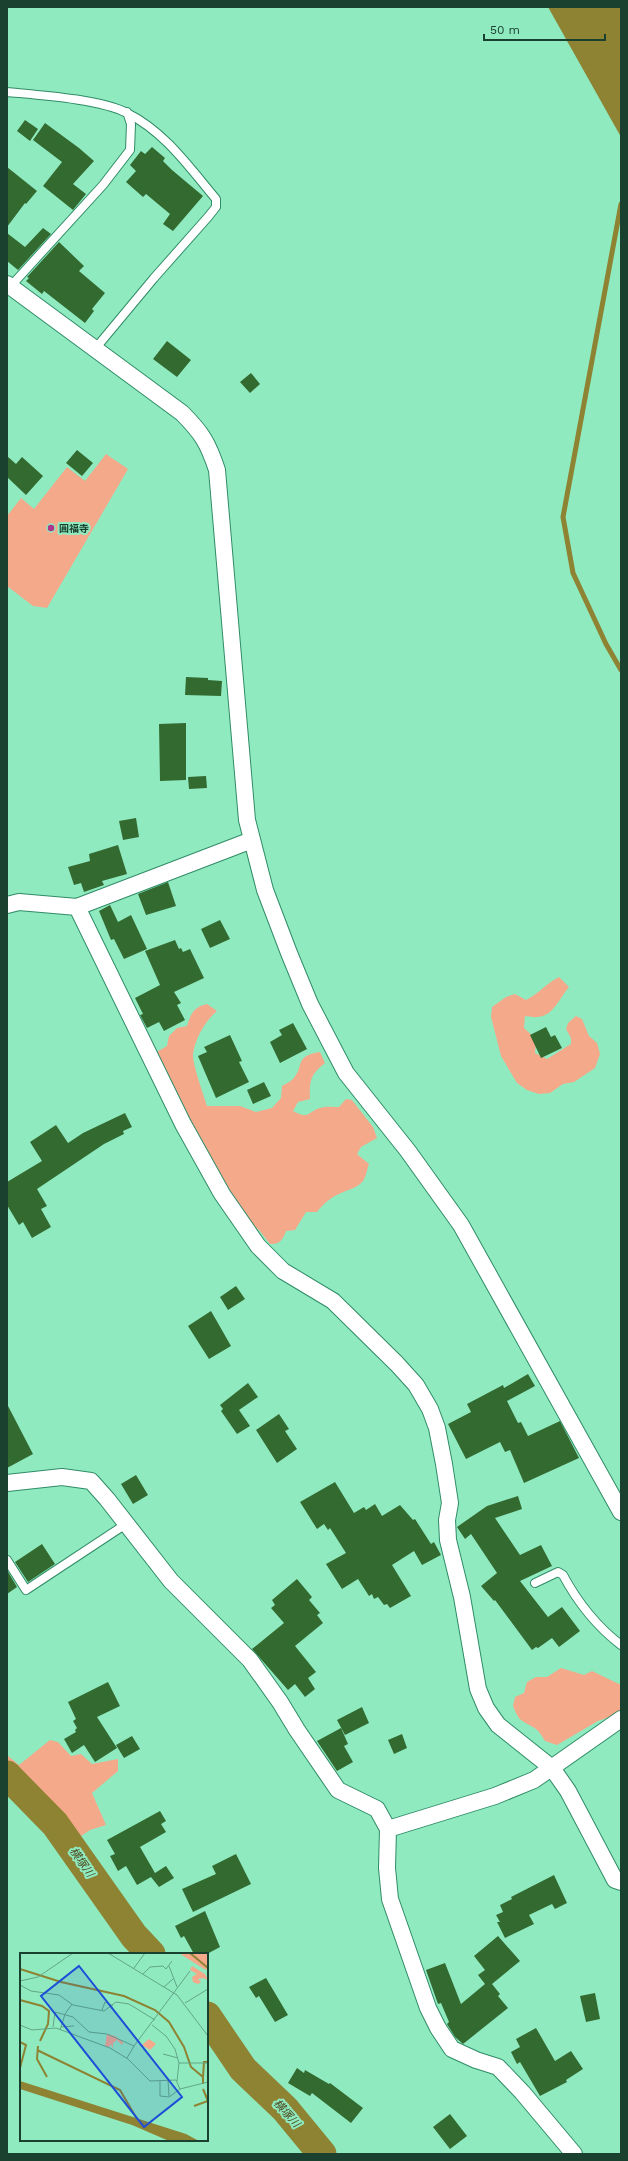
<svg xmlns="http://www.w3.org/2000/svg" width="628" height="2161" font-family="'Work Sans','Noto Sans JP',sans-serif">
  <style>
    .green { fill: #f4a98b }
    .water { fill: #8d8332 }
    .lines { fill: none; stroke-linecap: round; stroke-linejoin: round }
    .stream { stroke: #8d8332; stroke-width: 5 }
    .river { stroke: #8d8332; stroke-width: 29 }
    .building { fill: #336a30 }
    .lane-casing { stroke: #2f8c66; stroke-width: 10 }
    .street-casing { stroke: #2f8c66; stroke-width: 18 }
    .lane { stroke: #fff; stroke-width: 8 }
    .street { stroke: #fff; stroke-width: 16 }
    .poi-dot { fill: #ad3488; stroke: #90eac0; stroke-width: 1.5 }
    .labels { text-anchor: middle; stroke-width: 4; stroke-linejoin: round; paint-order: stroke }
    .poi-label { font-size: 10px; font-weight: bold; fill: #1a402f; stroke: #90eac0; text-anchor: start }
    .water-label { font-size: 11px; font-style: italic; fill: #4b461a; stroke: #90eac0 }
    .inset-river { fill: none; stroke: #8d8332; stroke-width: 2 }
    .inset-road { fill: none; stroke: #61a686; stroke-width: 1 }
    .view { fill: #1d4ed8; fill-opacity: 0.15; stroke: #1d4ed8; stroke-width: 2 }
    .inset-edge { fill: none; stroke: #1a402f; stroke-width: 2 }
  </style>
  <rect width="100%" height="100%" fill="#90eac0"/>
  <path class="green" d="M106,454L128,469L47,608L33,606L7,586V516L21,498L34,509L67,467L85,481Z
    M559,977L569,987C555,1004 552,1022 525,1016L524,1028L536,1039L535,1053L547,1059L571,1044V1038L566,1029L568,1023L576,1016L582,1019L589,1036L597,1043L600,1054L595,1068L574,1082L563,1084L550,1093L539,1094L527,1090L517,1083L501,1056L491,1017L492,1007L506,997L515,994L526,1000C538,994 547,983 559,977Z
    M207,1004L217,1011C205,1021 195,1039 193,1054C192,1063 204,1096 207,1106H240L256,1112L272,1108L281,1098L282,1086C285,1084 290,1082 293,1079C305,1065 294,1056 320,1052L325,1063C311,1074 309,1080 310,1099L298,1102L293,1111C310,1120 307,1112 320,1108C325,1106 334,1107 339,1107L346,1099L352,1100L373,1127L377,1138L361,1147L357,1154L369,1164C367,1169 366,1177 363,1181C356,1189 349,1189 341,1193C331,1197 323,1204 317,1212H306L295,1230L286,1231C283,1239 280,1245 270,1244L259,1230L249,1223L226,1190L155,1053L167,1046L169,1036L177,1028L187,1026C191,1013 194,1007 207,1004Z
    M561,1668L584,1675L592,1671L621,1685V1713L598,1721L557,1745L545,1741C536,1725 534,1729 521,1720C517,1717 515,1710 513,1706L515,1697L524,1693L527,1682L536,1677H547Z
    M50,1740L58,1742L71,1756L81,1754L92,1764L118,1759V1771L92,1793L106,1825L90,1830L78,1838L60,1837L31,1803L27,1786L7,1767V1755L19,1765Z"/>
  <path class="water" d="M548,7H621V137Z"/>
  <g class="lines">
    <path class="stream" d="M621,204L563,517L573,573L606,644L621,670"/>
    <path class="river" d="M7,1775L55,1824L134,1936L151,1954
      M207,2016L243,2069L285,2109L322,2154"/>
  </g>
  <path class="building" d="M25,120L38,129L30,141L17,131Z
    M45,123L79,148L94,161L73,184L86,194L73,210L43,186L62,162L33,140Z
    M152,147L165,158L163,161L172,170L203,196L173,231L163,224L170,214L146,194L143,197L126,182L136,171L130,165L141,151L145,154Z
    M7,167L37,191L26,204L25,203L7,227Z
    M43,228L51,234L18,270L7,261V233L25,247Z
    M59,242L84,266L79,271L105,293L92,309L94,311L85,323L44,291L42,294L26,281L29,278L27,277Z
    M167,341L191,360L177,377L153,359Z
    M251,373L260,384L250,393L240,382Z
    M77,450L93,463L82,476L66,463Z
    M7,456L16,464L22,457L43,476L26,495L7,477Z
    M186,677L208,678V680L222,681L221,696L185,695Z
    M186,723V780L160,781L159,724Z
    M206,776L207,788L189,789L188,777Z
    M136,818L139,837L123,840L119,821Z
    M118,845L127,874L102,881L104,885L84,892L81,883L74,885L68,867L90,861L89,854Z
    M168,882L176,906L146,915L138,894Z
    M110,905L118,922L131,915L147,949L124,959L114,939L111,940L99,911Z
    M220,920L230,939L210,948L201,929Z
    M175,940L179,949L181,948L183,952L190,949L204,978L174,992L181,1003L177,1005L185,1020L164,1031L159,1022L147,1028L140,1015L143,1014L135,998L160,985L145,951Z
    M293,1023L307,1049L280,1063L270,1042L282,1035L279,1030Z
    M546,1027L551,1037L555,1035L562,1048L541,1058L530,1035Z
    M230,1035L242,1061L239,1062L249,1082L216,1098L198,1056L207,1052L204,1047Z
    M264,1082L271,1096L253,1104L247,1090Z
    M125,1113L132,1127L123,1131L124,1134L104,1144L37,1189L47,1206L41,1209L51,1227L32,1238L23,1222L19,1225L7,1205V1182L42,1161L30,1142L56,1125L68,1143L83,1133Z
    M236,1286L245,1299L228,1310L220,1297Z
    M211,1311L231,1346L209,1359L188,1326Z
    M528,1374L535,1386L507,1401L518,1423L521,1422L528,1436L560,1421L579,1458L524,1483L510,1450L505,1452L500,1442L466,1459L448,1424L471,1412L467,1404L503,1385L504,1388Z
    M248,1383L258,1397L239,1410L250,1426L237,1434L221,1411L223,1409L220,1405Z
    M7,1404L33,1454L7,1468Z
    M279,1414L289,1429L285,1431L297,1449L277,1463L256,1430Z
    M136,1475L148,1495L133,1504L121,1484Z
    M335,1482L354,1513L364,1507L366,1510L375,1504L382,1516L400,1505L413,1520L415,1519L431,1544L434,1542L441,1555L422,1565L414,1551L392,1565L411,1596L390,1608L387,1604L384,1605L378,1597L374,1599L372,1594L369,1596L358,1579L342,1589L326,1564L346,1553L330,1528L328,1530L324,1524L317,1529L300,1502Z
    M518,1496L522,1509L495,1518L520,1555L541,1545L552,1566L520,1581L548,1617L562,1607L580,1631L559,1647L552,1638L538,1648L536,1647L532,1650L495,1600L494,1601L481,1586L497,1573L471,1534L465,1539L457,1527L487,1506Z
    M42,1544L55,1564L28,1582L15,1562Z
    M7,1570L17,1587L7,1594Z
    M297,1579L312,1597L309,1600L320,1613L317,1615L323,1623L295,1646L316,1672L308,1678L315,1689L305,1697L295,1684L288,1690L252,1649L284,1623L271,1608L275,1605L272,1600Z
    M108,1682L120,1706L97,1717L117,1748L95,1762L84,1745L72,1753L64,1739L76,1732L75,1730L77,1728L73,1721L76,1719L68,1702Z
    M362,1707L369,1723L345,1735L337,1720Z
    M341,1728L348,1744L344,1746L353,1762L337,1771L317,1741Z
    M402,1734L407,1748L394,1754L388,1740Z
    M132,1736L140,1749L124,1758L116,1745Z
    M160,1811L166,1821L161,1824L166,1832L140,1847L155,1873L166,1866L174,1878L159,1887L151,1877L137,1885L126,1866L118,1871L110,1856L115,1854L107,1840Z
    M236,1854L251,1884L193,1912L182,1889L216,1874L212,1866Z
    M554,1875L567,1903L555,1909L552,1904L529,1915L534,1924L505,1938L497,1922H500L496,1915L503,1912L500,1905L512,1899L511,1897Z
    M205,1911L220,1947L207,1954H194L184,1936L181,1938L175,1926Z
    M498,1936L520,1961L492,1984L500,1994L498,1996L508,2008L463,2044L455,2037L447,2024L449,2022L441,2003L438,2004L426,1970L445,1963L461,2004L485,1984L478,1975L485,1970L474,1956Z
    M266,1978L288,2015L275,2022L259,1996L256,1998L249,1987Z
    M595,1993L600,2019L586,2022L580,1996Z
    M536,2028L555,2061L571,2051L583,2069L566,2080L567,2082L540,2096L520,2062L517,2064L511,2052L520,2047L516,2039Z
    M297,2068L304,2073L305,2070L329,2084L330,2083L363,2108L351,2123L312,2093L310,2096L288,2083Z
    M450,2114L467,2136L450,2149L433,2127Z"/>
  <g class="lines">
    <defs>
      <path id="lane" d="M7,92C38,95 100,99 127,113C165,132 189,167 216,199V207L208,217L154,278L95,349
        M10,287L103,185L130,150L131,124L127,112
        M7,1560L26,1590L126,1524
        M535,1583L558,1572L563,1575C578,1603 595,1625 621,1645"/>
      <path id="street" d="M7,284L182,413C202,433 208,443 217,470L247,820L265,890L289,953L310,1004L346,1073L408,1151L461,1225L621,1512
        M7,905L19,902L77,907L183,1124L222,1194L258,1246L283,1271L333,1301L397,1364L416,1385L430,1409L437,1428L444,1464L450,1503L447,1520L448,1540L462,1597L478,1689L486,1708L498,1725L552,1768L568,1791L615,1880L621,1882
        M77,907L252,840
        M7,1483L62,1477L91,1481L107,1499L171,1581L250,1660L280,1702L297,1730L338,1790L377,1809L388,1829L387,1868L390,1899L428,2008L438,2028L452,2049L476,2060L498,2067L522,2092L574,2154
        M388,1829L495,1796L534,1780L621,1719"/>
    </defs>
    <use href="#lane" class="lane-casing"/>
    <use href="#street" class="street-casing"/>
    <use href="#lane" class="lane"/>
    <use href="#street" class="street"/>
  </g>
  <circle class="poi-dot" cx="51" cy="528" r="4"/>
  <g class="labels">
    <g class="poi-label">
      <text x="59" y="532">圓福寺</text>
    </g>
    <g class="water-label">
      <text transform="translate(82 1862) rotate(55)" y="4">横塚川</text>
      <text transform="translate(287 2113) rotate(48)" y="4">横塚川</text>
    </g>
  </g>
  <g transform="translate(20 1953)">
    <rect width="188" height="188" fill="#90eac0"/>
    <path d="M159,0H188V17L184,16ZM172,13L185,21L188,27L183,25L178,26L181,29L178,31L173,29L172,24L177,21L170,17ZM87,81L95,83L103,89L102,92L97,87L93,90V96L91,91L89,94L85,93ZM129,86L136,91L130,97L122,92Z" fill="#f4a98b"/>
    <path d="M0,128L166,181L179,188H149L112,172L0,136Z" fill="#8d8332"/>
    <path class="inset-river" d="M170,0L188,15M0,16L41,29L104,43L135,57L149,69L164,94L171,114L183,124V131M0,47L22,53L29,58L28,71L20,88M0,89L6,92L0,115M18,93L17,106L27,124M17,97L100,137L117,166M183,124L184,109H188M174,153L188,148L183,136"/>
    <path class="inset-road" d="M88,0L157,42L188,83M149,13L157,34M114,15L125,0M123,21L130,14L143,13L146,16L152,8M0,28L18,24L53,0M0,32L11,38L39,42L53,52L84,58L96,49L109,51L135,67M144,34L153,26M165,50L188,36M82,57L85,49L93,53M0,72L12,77L36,75L90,95L108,106L130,128L156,127L160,136L188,129M132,72L146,83L155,96L159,110L157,128M33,74L35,59L53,64L69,79L87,81L114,93L170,18M41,74L54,73M40,77L45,61L52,51M143,101L158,105M107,105L114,93M159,110H188M148,127L149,143M140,128V143L149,144L160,136"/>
    <path class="view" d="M59,13L162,144L124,174L21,43Z"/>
    <rect width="188" height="188" class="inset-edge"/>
  </g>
  <rect width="628" height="2161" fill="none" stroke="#1a402f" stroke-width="16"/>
  <path d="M484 34v6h121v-6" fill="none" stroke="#1a402f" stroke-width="2"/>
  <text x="490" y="34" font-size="12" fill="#1a402f" stroke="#90eac0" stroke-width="3" paint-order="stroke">50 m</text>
</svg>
